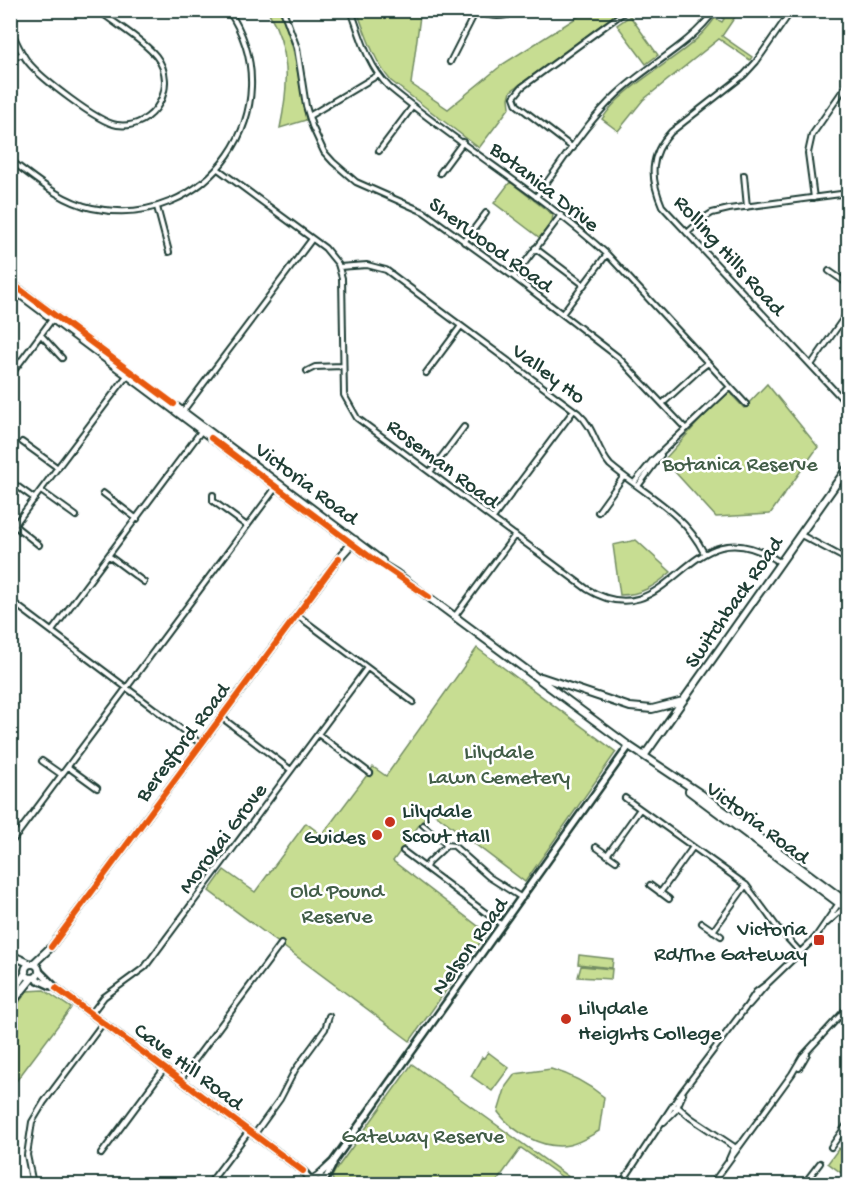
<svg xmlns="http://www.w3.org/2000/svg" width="859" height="1195" font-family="'Gochi Hand',sans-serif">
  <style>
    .green { fill: #c7dd92; stroke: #738d63; stroke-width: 1.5 }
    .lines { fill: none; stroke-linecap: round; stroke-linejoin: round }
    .minor-casing { stroke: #1f3d34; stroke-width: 8 }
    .tertiary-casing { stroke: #1f3d34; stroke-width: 10 }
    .secondary-casing { stroke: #1f3d34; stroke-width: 10 }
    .minor { stroke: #fff; stroke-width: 4 }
    .tertiary { stroke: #fff; stroke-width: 5 }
    .secondary { stroke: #fff; stroke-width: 6 }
    .cycleway-casing { stroke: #fff; stroke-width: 10 }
    .cycleway { stroke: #e8590c; stroke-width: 6 }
    .poi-dot { fill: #c8321e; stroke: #fff; stroke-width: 2 }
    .labels { text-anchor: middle; stroke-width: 5; stroke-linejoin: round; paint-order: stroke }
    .street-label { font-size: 22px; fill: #1f3d34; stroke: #fff }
    .park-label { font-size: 22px; fill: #415d47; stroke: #fff }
    .poi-label { font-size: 22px; fill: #1f3d34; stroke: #fff; text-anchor: start }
  </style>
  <rect width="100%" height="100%" fill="#fff"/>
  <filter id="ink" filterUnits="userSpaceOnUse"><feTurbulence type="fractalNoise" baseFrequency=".0167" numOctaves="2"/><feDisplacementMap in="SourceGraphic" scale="12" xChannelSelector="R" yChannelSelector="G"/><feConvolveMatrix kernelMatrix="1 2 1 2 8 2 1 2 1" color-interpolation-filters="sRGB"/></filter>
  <g filter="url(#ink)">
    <path class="green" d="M268,11H280C296,45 299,83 306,120L280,128C289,85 291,50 268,11Z
      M357,11H415L420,16L411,84L448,109L503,64L587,11H620L511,91L509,98L510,107L479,148L391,81C374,61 366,35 357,11Z
      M720,11H739L722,36L752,57L750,60L719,39L643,100L618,131L602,119C607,112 613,104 620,98C650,69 691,53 715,18L722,22L724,19L717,15Z
      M630,16L658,55L646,64L617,25Z
      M510,182L553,215L552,221L540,238L494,203Z
      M767,384L818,447L770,514L716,517L664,460L727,390L744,408Z
      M636,540L671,572C655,586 641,595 620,595L613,545Z
      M477,648L616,752L525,882L430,810L393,861L487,933L410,1041L209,891L224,870L255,892L306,823L322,835L373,767L386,776Z
      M579,955L613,959L612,968L578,964Z
      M581,966L612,969L611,979L578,977Z
      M44,990L71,1008L11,1088V1014L27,991Z
      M488,1052L509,1068L492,1091L471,1076L482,1057L484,1058Z
      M412,1064L573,1180L580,1184H572L521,1148L495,1184H334L332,1177L335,1171Z
      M551,1069C572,1075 587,1083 604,1097L599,1131C590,1136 580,1143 569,1145C543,1150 514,1133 498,1112L506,1086L515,1074Z
      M839,1148L848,1155V1178L828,1163Z"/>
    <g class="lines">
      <defs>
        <path id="minor" d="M283,10L297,48L306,106L312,126L324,152L333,162L356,182L424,212L514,277L618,357L686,429
          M351,10C361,38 368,66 389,87C460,146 539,193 607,254L746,404
          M792,10L756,62L744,75L671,132C649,156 650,178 662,206L848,405
          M476,11C491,18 505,18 521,10
          M10,29C16,40 20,52 28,62C41,78 97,122 117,125C155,130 179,85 156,56C142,39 115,24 98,10
          M10,60L22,54
          M450,62L476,11
          M309,116L378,75
          M573,148L517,105L514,97L522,87L627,10
          M379,151L413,106
          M10,160C36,179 60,201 92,208C206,233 295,108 228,10
          M218,169L325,248L338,264L342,278L344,395L357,418L587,589C674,642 686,497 781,563
          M440,173L463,142
          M744,175L747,207
          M536,197C562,163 585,124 616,95C648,64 689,47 715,10
          M814,198L808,153L812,135L848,83
          M157,207L169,252
          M687,233L704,218L712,213L729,209L848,193
          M464,242L486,213
          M535,248L584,285
          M339,267L367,265L386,270L578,413C595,428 596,449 610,465C644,494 684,512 704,553
          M829,271L848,284
          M514,277L561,215
          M562,314L607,254
          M41,335L62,358
          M10,364L16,368
          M811,365L848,312
          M307,371L315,367L342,366
          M426,373L461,326
          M10,376L53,318
          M663,403L699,370L708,363
          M183,411L312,239
          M22,442L58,468
          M430,472L464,427
          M10,481L35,499
          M634,483L652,461L730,387
          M638,486L661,455
          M41,491L76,516
          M103,493L137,519
          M213,495V501L247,526
          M598,512L624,476
          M493,518L574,410
          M15,526L39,545
          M10,531L129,373
          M801,535L848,560
          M109,556L144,582
          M10,600L201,744
          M297,615L413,702
          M455,616L515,535
          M52,631L202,430
          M221,717L291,770
          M318,734L370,773
          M42,761L62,775
          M68,767L97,788
          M625,798L746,885L777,927L800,952
          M423,825L447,845L454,846L489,877L522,898
          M10,828L18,834
          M10,844L277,486
          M596,847L616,861
          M403,851L502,925
          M607,855L640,809
          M426,867L428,863L447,845
          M650,885L669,899
          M660,893L693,847
          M702,923L721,936
          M827,923L844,908
          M713,931L746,885
          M749,1005L768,983L815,938L839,903
          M91,1014L104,997L145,967L367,668
          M799,1068L807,1054
          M180,1080L281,944
          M674,1107H678L691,1118L733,1146L736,1151
          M664,1122L676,1110L683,1094
          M254,1135L280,1099L295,1070L325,1029L329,1016
          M831,1147L848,1123
          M101,1154L164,1069
          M729,1159L733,1150L742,1142
          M33,1184L27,1155L32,1122L44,1102L103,1023
          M209,1184L249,1131
          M534,1184L535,1182
          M621,1184L681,1093L746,1007L756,992L768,983
          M712,1184L792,1074L802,1057L848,1007
          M804,1184L820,1163"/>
        <path id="tertiary" d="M39,971L56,988L303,1171L312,1182
          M34,978L51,986
          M318,1176L333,1162L629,746
          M325,1180L333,1164
          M312,1184V1180L318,1176L324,1179L325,1184"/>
        <path id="secondary" d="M10,282L382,561
          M10,287L370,557L396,573L629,746L701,794L848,903
          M541,677L630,707L652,709L683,701
          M644,756L848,467
          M689,791L848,910
          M11,955L31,964
          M25 971a7 7 0 1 1 14 0a7 7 0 1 1-14 0Z
          M33,964L51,947L339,558L355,540
          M10,996L25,974
          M10,1005L32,978"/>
      </defs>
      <use href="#minor" class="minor-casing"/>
      <use href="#tertiary" class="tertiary-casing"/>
      <use href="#secondary" class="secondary-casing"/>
      <use href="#minor" class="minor"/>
      <use href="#tertiary" class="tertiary"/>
      <use href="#secondary" class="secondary"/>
      <defs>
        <path id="cycleway" d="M10,282L174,404
          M211,438L370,557L429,597
          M51,947L339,558
          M56,988L303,1171"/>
      </defs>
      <use href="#cycleway" class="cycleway-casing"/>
      <use href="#cycleway" class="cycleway"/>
    </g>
  </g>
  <g class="poi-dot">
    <circle cx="390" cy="822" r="6"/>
    <circle cx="377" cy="835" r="6"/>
    <rect x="813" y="934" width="12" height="12" rx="3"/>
    <circle cx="566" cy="1019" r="6"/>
  </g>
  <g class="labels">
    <g class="street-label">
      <text transform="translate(546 185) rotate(38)" y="8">Botanica Drive</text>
      <text transform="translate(492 243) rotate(36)" y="8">Sherwood Road</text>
      <text transform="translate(731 254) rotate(48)" y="8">Rolling Hills Road</text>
      <text transform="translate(550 372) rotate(37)" y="8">Valley Ho</text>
      <text transform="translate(444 462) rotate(37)" y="8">Roseman Road</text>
      <text transform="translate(308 482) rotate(37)" y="8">Victoria Road</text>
      <text transform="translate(732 601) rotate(-55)" y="8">Switchback Road</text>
      <text transform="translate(181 741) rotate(-53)" y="8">Beresford Road</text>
      <text transform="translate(759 821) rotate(37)" y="8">Victoria Road</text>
      <text transform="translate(221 837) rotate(-53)" y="8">Morokai Grove</text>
      <text transform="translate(468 945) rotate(-54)" y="8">Nelson Road</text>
      <text transform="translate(190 1065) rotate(37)" y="8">Cave Hill Road</text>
    </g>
    <g class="park-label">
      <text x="740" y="470">Botanica Reserve</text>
      <text x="499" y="758">Lilydale<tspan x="499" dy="25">Lawn Cemetery</tspan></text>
      <text x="337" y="897">Old Pound<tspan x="337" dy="25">Reserve</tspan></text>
      <text x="423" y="1142">Gateway Reserve</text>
    </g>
    <g class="poi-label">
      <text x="402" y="817">Lilydale<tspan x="402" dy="25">Scout Hall</tspan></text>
      <text x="365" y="843" text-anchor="end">Guides</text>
      <text x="807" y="935" text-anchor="end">Victoria<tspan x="807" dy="25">Rd/The Gateway</tspan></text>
      <text x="578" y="1014">Lilydale<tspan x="578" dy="25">Heights College</tspan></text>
    </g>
  </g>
  <rect width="859" height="1195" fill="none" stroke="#fff" stroke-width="36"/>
  <rect x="18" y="18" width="823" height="1159" fill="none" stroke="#1f3d34" stroke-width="2" filter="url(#ink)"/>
</svg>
